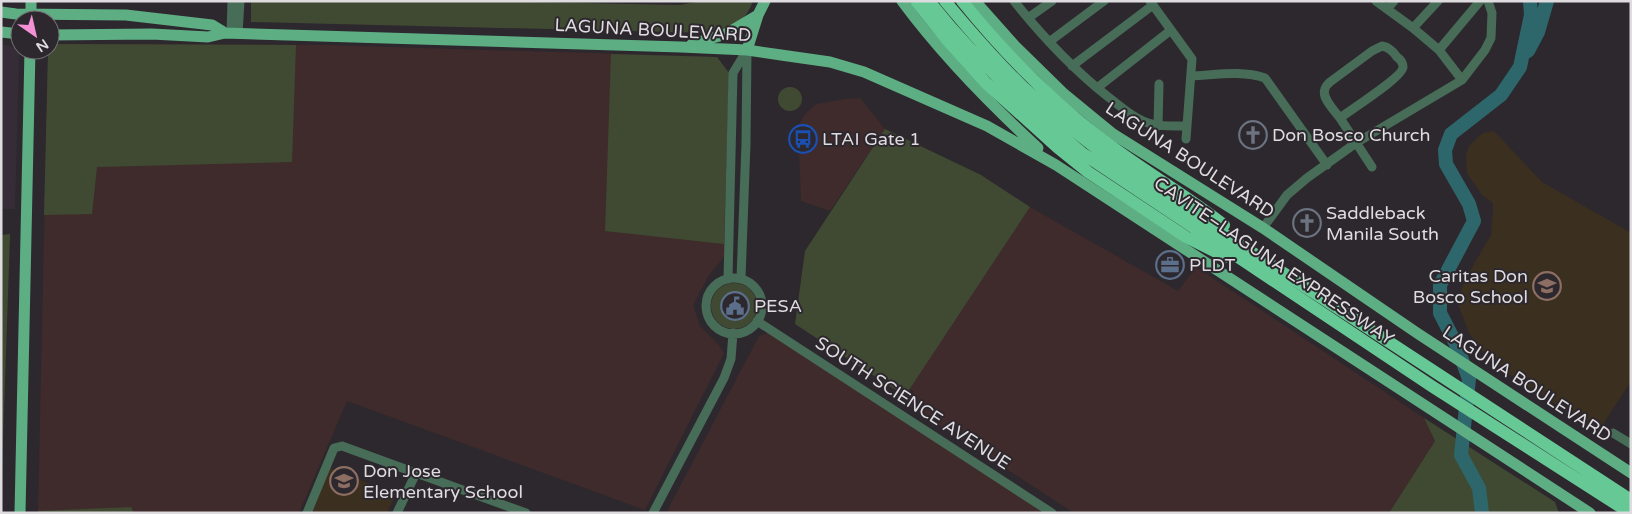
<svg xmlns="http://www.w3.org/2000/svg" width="1632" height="514" font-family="'Varela Round',sans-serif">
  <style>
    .built { fill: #352c38 }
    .industrial { fill: #3f2b2b }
    .education { fill: #3b2f20 }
    .green { fill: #404a32 }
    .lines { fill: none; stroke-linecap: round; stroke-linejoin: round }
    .river { stroke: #2e676b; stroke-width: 14 }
    .minor { stroke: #476c57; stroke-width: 9 }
    .major { stroke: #5eae84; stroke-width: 11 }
    .highway { stroke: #66c895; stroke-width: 12 }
    .labels { text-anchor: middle; stroke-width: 4; stroke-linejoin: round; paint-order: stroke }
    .street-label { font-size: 18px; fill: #dfdce0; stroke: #2d282e }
    .poi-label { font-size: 18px; fill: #dfdce0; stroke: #2d282e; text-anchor: start }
  </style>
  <rect width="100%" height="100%" fill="#2d282e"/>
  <path class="built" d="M1,44L12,46L19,55L15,209H1Z"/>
  <path class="industrial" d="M50,44L327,45L717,57L729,73L724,257L709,275L693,305L700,326L717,343L724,353L645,510L347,401L299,513H38L48,52L50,50Z
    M860,98L885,129L830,211L801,201L798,127L805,114L816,104L846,99Z
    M1030,207L1178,291L1196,267L1424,418L1435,441L1389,513H1074L906,404L914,391L909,389Z
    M773,331L1044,513H666L759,336Z"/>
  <path class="education" d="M1494,131L1542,182L1631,233V381L1598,432L1489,361L1469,333L1456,299L1475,262L1491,235L1493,211V203L1482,195L1467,173L1466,155L1469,146L1477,138L1483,133Z
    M330,468L396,494L387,513H310Z"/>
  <path class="green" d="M251,1H477L680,5L701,1H753C745,22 735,27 714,33L251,22Z
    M50,44L296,45L292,162L97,167L92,214L44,215L48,52L50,50Z
    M611,54L717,57L729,73L724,244L605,231Z
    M778 99a12 12 0 1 1 24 0a12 12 0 1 1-24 0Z
    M885,129L981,175L1030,207L905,396L795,324L805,251Z
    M10,234V235L1,499V235Z
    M711 306a23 23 0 1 1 46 0a23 23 0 1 1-46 0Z
    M1424,418L1555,502L1559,513H1389L1435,441Z
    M131,507L134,513H38V511Z"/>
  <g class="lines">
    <path class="river" d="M1528,51L1538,32L1547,1
      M1482,513L1479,488L1461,455L1469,379L1457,346L1440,313V285L1474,221L1469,204L1446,164L1445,150L1451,134L1501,95L1520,67L1531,15L1530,1"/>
    <path class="minor" d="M1014,1C1042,36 1072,68 1107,96C1120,106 1133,118 1148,123C1161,127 1173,126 1186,126
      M1150,1L1192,59L1186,139
      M1376,1L1413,28L1439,50L1462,80
      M1387,9L1394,1
      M1028,18L1052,1
      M1413,28L1438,1
      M231,33L232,1
      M238,34L240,1
      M1049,42L1104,1
      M1382,46C1389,47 1393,51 1397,57C1400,59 1403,63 1403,67C1403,77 1350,110 1340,118C1335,111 1321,98 1325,89C1325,87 1329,83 1330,82L1372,51Z
      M1439,50L1480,1
      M1072,66L1153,5
      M1191,76C1215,75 1242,70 1265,78L1327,165
      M1097,88L1171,30
      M1340,118L1372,167
      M1158,126L1159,84
      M1263,228L1287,195L1307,178L1356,143L1462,80L1485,50L1491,38L1492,13L1488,1
      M741,278L746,144L747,51
      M706 306a28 28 0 1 1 56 0a28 28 0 1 1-56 0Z
      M728,279L733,73L747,50
      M757,321L1052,513
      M1613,433L1631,444
      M307,513L334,448L342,446L526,513
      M397,513L416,473
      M653,513L724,378L731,359L733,333"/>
    <path class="major" d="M31,1V20
      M902,1C942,55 989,103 1038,148
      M975,1L1015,46L1063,93L1113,134L1263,228L1417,333L1631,473
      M1,12L16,14L126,15L212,25L225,33
      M1,32L20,34
      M50,35L152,34L208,37L225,33L681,47L747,50L781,55L830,62L864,72L987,126L1056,165L1590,513
      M692,44L726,34L758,15
      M747,50L758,15L765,1
      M20,513L30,50"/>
    <path class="highway" d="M916,1L948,41L986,83L1057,147L1088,172L1186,237L1226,257
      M929,1C974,58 1026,107 1082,153L1433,387L1630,513
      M945,1C970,31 995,60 1022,86C1053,115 1086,141 1120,166L1631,500
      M962,1C1004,53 1050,100 1103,140C1142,170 1185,194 1224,225"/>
  </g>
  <defs>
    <symbol id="church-ring" viewBox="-11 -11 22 22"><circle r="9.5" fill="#2d282e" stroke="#6b7280" stroke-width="1.5"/><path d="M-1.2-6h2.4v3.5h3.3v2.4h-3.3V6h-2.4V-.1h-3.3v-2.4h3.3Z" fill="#6b7280"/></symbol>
    <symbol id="bus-ring" viewBox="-11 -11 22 22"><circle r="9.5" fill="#2d282e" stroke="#1a4fb4" stroke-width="1.5"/><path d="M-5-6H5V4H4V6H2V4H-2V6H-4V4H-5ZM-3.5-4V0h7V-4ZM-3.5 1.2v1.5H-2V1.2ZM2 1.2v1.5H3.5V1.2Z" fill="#1a4fb4"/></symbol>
    <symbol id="office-ring" viewBox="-11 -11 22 22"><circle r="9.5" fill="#2d282e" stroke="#5c6f8a" stroke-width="1.5"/><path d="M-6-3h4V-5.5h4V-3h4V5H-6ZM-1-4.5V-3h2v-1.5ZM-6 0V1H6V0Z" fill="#5c6f8a"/></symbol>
    <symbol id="school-ring" viewBox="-11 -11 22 22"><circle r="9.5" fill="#2d282e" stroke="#8d6e63" stroke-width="1.5"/><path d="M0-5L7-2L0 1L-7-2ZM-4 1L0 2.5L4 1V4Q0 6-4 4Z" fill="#8d6e63"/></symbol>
    <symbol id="civic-ring" viewBox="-11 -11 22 22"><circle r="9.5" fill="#2d282e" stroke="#5c6f8a" stroke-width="1.5"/><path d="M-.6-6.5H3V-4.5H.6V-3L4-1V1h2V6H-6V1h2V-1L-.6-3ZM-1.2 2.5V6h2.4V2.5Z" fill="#5c6f8a"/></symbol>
  </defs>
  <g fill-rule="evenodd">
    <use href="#church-ring" x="1237" y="119" width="32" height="32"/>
    <use href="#bus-ring" x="787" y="123" width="32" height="32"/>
    <use href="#church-ring" x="1291" y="207" width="32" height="32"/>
    <use href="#office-ring" x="1154" y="249" width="32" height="32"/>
    <use href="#school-ring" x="1531" y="270" width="32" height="32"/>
    <use href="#civic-ring" x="719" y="290" width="32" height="32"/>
    <use href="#school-ring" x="328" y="465" width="32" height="32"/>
  </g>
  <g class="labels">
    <g class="street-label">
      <text transform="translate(653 30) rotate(3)" y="6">LAGUNA BOULEVARD</text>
      <text transform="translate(1190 160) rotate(33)" y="6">LAGUNA BOULEVARD</text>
      <text transform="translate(1274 261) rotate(34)" y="6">CAVITE–LAGUNA EXPRESSWAY</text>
      <text transform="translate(1527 384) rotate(33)" y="6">LAGUNA BOULEVARD</text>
      <text transform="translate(913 403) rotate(33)" y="6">SOUTH SCIENCE AVENUE</text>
    </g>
    <g class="poi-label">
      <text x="1272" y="141">Don Bosco Church</text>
      <text x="822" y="145">LTAI Gate 1</text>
      <text x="1326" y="219">Saddleback<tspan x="1326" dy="21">Manila South</tspan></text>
      <text x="1189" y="271">PLDT</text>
      <text x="1528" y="282" text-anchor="end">Caritas Don<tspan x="1528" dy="21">Bosco School</tspan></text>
      <text x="754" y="312">PESA</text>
      <text x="363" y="477">Don Jose<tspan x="363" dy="21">Elementary School</tspan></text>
    </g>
  </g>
  <rect width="1632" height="514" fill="none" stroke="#dfdce0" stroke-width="5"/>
  <g transform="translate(35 35) rotate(146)"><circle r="24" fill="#2d282e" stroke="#747075"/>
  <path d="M0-4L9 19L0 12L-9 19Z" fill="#f391d6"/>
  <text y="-8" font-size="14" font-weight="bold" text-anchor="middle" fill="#dfdce0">N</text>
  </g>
</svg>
